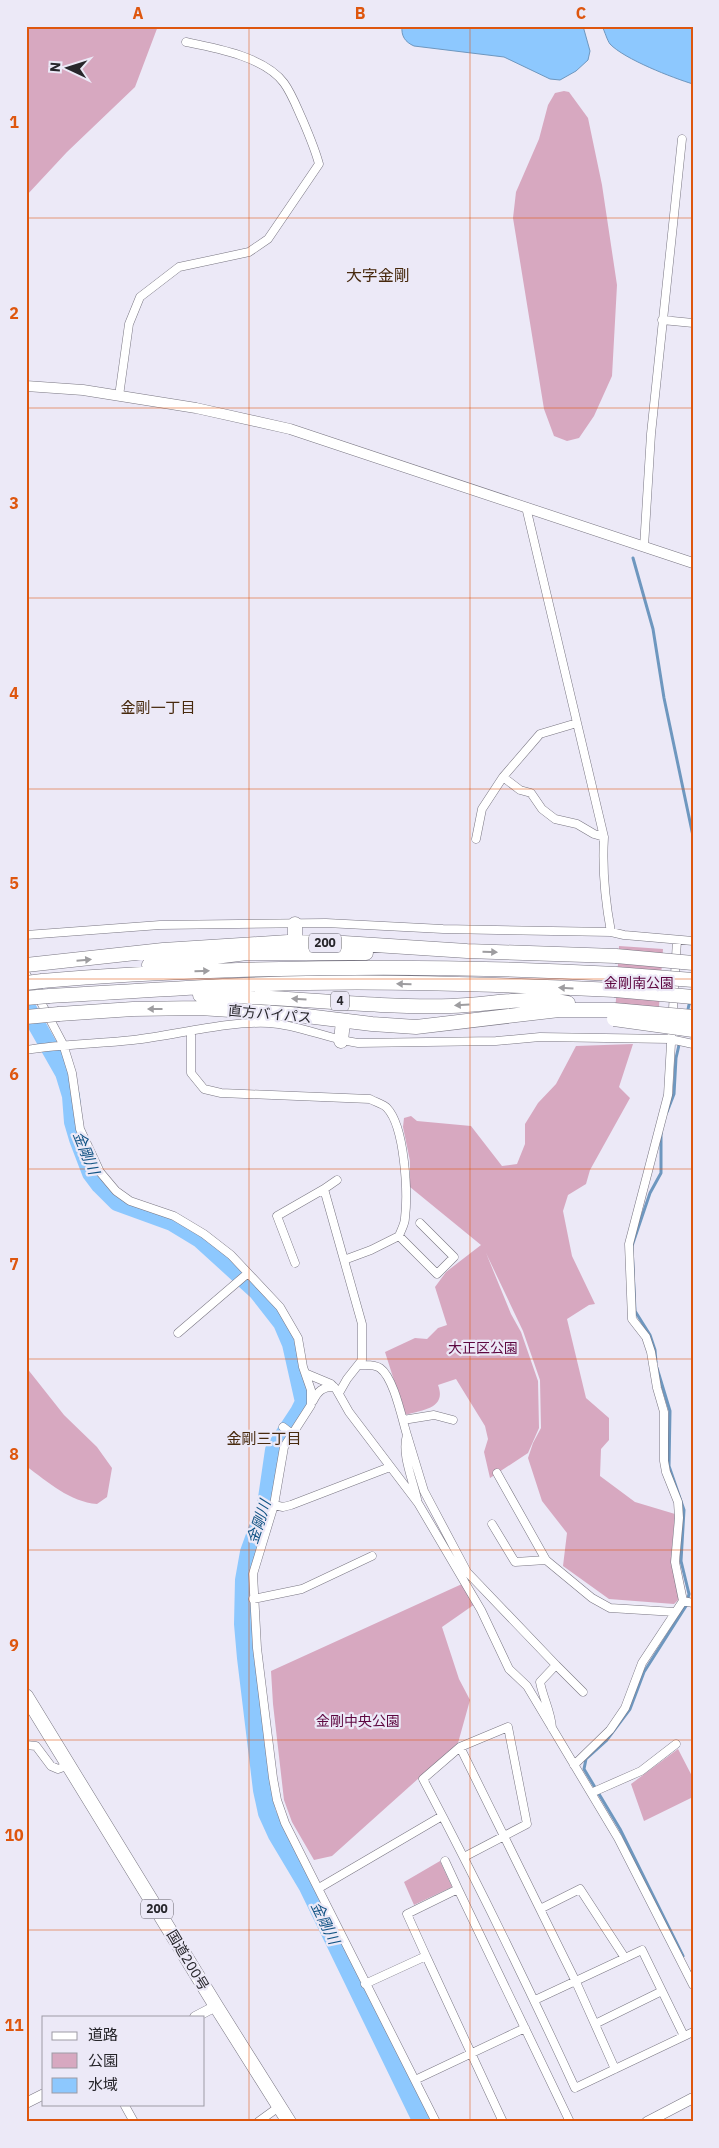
<svg xmlns="http://www.w3.org/2000/svg" width="719" height="2148" font-family="'IBM Plex Sans','Noto Sans JP',sans-serif">
  <style>
    .green { fill: #d7a8c0 }
    .water { fill: #8dc8fe; stroke: #6e97bf }
    .lines { fill: none; stroke-linecap: round; stroke-linejoin: round }
    .stream { stroke: #6e97bf; stroke-width: 3 }
    .river { stroke: #8dc8fe; stroke-width: 18 }
    .street-casing { stroke: #797682; stroke-width: 9 }
    .secondary-casing { stroke: #797682; stroke-width: 11 }
    .highway-casing { stroke: #797682; stroke-width: 15 }
    .street { stroke: #fff; stroke-width: 8 }
    .secondary { stroke: #fff; stroke-width: 10 }
    .highway { stroke: #fff; stroke-width: 14 }
    .highway-bridge-casing { stroke: #797682; stroke-width: 15; stroke-linecap: butt }
    .highway-bridge { stroke: #fff; stroke-width: 14 }
    .oneway { fill: #9e9da0 }
    .grid { fill: none; stroke: #de560e; stroke-width: 1; stroke-opacity: 0.55 }
    .labels { text-anchor: middle; stroke-width: 4.5; stroke-linejoin: round; paint-order: stroke }
    .shield { fill: #ece9f7; stroke: #626068; stroke-width: 1 }
    .shield-label { font-size: 12px; font-weight: bold; fill: #27262b }
    .park-label { font-size: 14px; fill: #5d0740; stroke: #ece9f7 }
    .street-label { font-size: 14px; fill: #27262b; stroke: #ece9f7 }
    .neighbourhood-label { font-size: 15px; fill: #47290d; stroke: #ece9f7 }
    .water-label { font-size: 15px; font-style: italic; fill: #115384; stroke: #ece9f7 }
    .quarter-label { font-size: 16px; fill: #47290d; stroke: #ece9f7 }
    .neatline { fill: none; stroke: #de560e; stroke-width: 2 }
    .grid-label { font-size: 16px; text-anchor: middle; font-weight: bold; fill: #de560e }
  </style>
  <rect width="100%" height="100%" fill="#ece9f7"/>
  <path class="green" d="M26,26H158L135,87L67,152L26,196Z
    M564,91L569,92L588,118L602,185L617,285L612,376L594,416L579,438L567,441L554,436L544,409L513,218L516,192L539,139L548,105L555,93Z
    M619,946L663,949L658,1021L615,1016Z
    M633,1044L619,1087L630,1098L590,1170L586,1184L568,1195L563,1211L572,1256L595,1304L589,1305L567,1319L586,1398L609,1418V1440L601,1449L600,1476L635,1502L675,1514L671,1561L679,1599L674,1604L609,1599L563,1566L567,1533L542,1501L528,1458L533,1443L541,1428L540,1380L523,1331L486,1253L511,1314L521,1332L538,1381L539,1428L528,1453L490,1478L484,1452L488,1439L485,1426L456,1379L438,1385C447,1409 422,1410 405,1415L385,1352L415,1338L427,1339L438,1328L447,1325L435,1287L446,1272L481,1245L410,1187V1161L403,1127L404,1118L411,1116L417,1121L471,1126L502,1166L517,1164L525,1144V1124L538,1103L556,1084L576,1046Z
    M26,1367L64,1415L97,1447L112,1468L107,1497L97,1504C70,1502 48,1482 26,1466Z
    M462,1584L475,1604L442,1627L459,1679L470,1700L458,1743L332,1856L314,1860L292,1822L284,1800L273,1704L271,1671Z
    M678,1749L693,1778V1797L644,1821L631,1784Z
    M440,1861L452,1887L414,1905L404,1882Z"/>
  <path class="water" d="M402,26H583L590,51L588,60L576,71L560,80L550,79L504,57L414,46C405,42 401,36 402,26Z
    M602,26H693V84C673,78 624,59 610,44C607,40 605,32 602,26Z"/>
  <g class="lines">
    <path class="stream" d="M633,558L653,629L664,698L693,836
      M687,1014L690,1000
      M667,1112L674,1094L676,1058L679,1045
      M656,1362L655,1350L650,1335L635,1311L632,1246L650,1193L661,1173V1132
      M657,1368L670,1411L669,1466L684,1510L681,1561L689,1594L686,1606L644,1672L630,1709L606,1741L586,1759L584,1769L620,1829L683,1956"/>
    <path class="river" d="M26,1006L64,1073L71,1096L73,1122L78,1139L91,1173L100,1185L117,1202L172,1222L200,1239L257,1291L282,1323L291,1344L304,1402L299,1412L274,1450L266,1505L249,1552L244,1580L243,1624L246,1658L262,1790L267,1813L277,1835L308,1887L422,2122"/>
    <defs>
      <path id="street" d="M662,320L693,323
        M119,396L129,324L140,297L179,267L249,252L268,239L319,164C315,149 309,135 303,121C297,108 292,94 284,83C265,57 216,48 186,42
        M526,507L604,837C602,870 605,900 611,932
        M644,547L651,434L682,139
        M577,723L540,734L503,777L520,790L531,793L542,809L555,819L577,824L594,834L604,837
        M476,839L482,809L503,777
        M26,935L160,925L326,923L443,929L611,932L624,935L693,941
        M26,974L63,1044L72,1073L80,1129L100,1172L116,1191L130,1201L174,1216L204,1234L231,1255L280,1307L298,1338L303,1367L311,1390V1405L284,1447L274,1505L253,1574L257,1648L273,1778L277,1800L285,1823L436,2122
        M191,1031V1073L204,1089L221,1093L370,1099C375,1102 384,1104 387,1108C405,1127 408,1193 405,1218C405,1224 401,1230 399,1236L371,1250L344,1260L362,1324V1360L347,1379L339,1393
        M26,1050C62,1044 97,1044 133,1040C177,1035 225,1021 269,1023C300,1025 328,1039 358,1043L496,1041L540,1037L670,1039L693,1044
        M324,1189L337,1180
        M399,1236L437,1274L454,1257L420,1223
        M295,1263L277,1216L324,1189L344,1260
        M178,1333L248,1273
        M360,1365C367,1365 374,1364 380,1368C394,1378 402,1419 407,1435C401,1454 413,1480 417,1499
        M307,1374L331,1384L336,1389L349,1412L418,1503L481,1610L509,1669L527,1686L618,1838L693,1985
        M313,1401C318,1391 322,1387 334,1387
        M403,1420L434,1415L453,1420
        M283,1427L292,1434
        M407,1435L424,1491L467,1572L556,1665
        M497,1473L546,1560L592,1598L610,1608L675,1612
        M274,1505L283,1507L291,1505L390,1467
        M492,1524L515,1562L546,1560
        M253,1599L302,1589L372,1556
        M683,1601L693,1603
        M552,1728C551,1712 543,1698 540,1682L556,1665L583,1692
        M26,1745L36,1746L51,1766L58,1769L69,1765
        M460,1747L576,1982L615,2069
        M574,1765L610,1730L625,1708L642,1663L683,1601L675,1562L679,1518L678,1502L666,1472L664,1461V1412L657,1388L651,1352L646,1337L632,1319L629,1244L668,1095L677,940
        M591,1793L641,1771L676,1744
        M464,1857L527,1824L508,1727L460,1747L423,1779C477,1881 527,1984 575,2088L693,2032
        M445,1861L458,1889
        M319,1888L442,1816
        M540,1909L580,1889L625,1958
        M426,1956L503,2122
        M365,1984L426,1956L407,1914L458,1889L570,2122
        M535,2000L642,1950L684,2036
        M595,2024L662,1991
        M415,2080L525,2028
        M124,2104L134,2122
        M258,2122L280,2106"/>
      <path id="secondary" d="M26,386L83,390L196,408L290,429L693,563
        M195,2017L216,2006
        M26,2103L44,2094
        M647,2122L693,2098"/>
      <path id="highway" d="M295,924V942
        M26,965L163,950L288,942L344,943L467,951L616,956
        M149,965L247,953H366
        M42,981C108,975 173,972 238,970C364,966 490,967 616,974
        M200,995C284,996 367,1008 451,1006C489,1005 530,995 568,1003
        M49,996C135,992 221,984 307,983C410,981 513,985 615,990
        M59,1014L133,1009L200,1008L290,1014L372,1024L416,1027L559,1010H614
        M341,1041L343,1021
        M26,1696L216,2006L289,2122"/>
    </defs>
    <use href="#street" class="street-casing"/>
    <use href="#secondary" class="secondary-casing"/>
    <use href="#highway" class="highway-casing"/>
    <use href="#street" class="street"/>
    <use href="#secondary" class="secondary"/>
    <use href="#highway" class="highway"/>
    <defs>
      <path id="highway-bridge" d="M616,956L693,963
        M616,974L693,980
        M26,983L42,981
        M615,990L693,997
        M26,998L49,996
        M614,1010L693,1017
        M26,1017L59,1014
        M614,1019L693,1030"/>
    </defs>
    <use href="#highway-bridge" class="highway-bridge-casing"/>
    <use href="#highway-bridge" class="highway-bridge"/>
  </g>
  <defs><path id="oneway-solid" d="M-6-.8H1V-3.2L6.5 0L1 3.2V.8H-6Z" transform="scale(1.25)"/></defs>
  <g class="oneway">
    <use href="#oneway-solid" transform="translate(490 952) rotate(2)"/>
    <use href="#oneway-solid" transform="translate(84 960) rotate(-5)"/>
    <use href="#oneway-solid" transform="translate(202 971) rotate(-2)"/>
    <use href="#oneway-solid" transform="translate(404 984) rotate(-179)"/>
    <use href="#oneway-solid" transform="translate(566 988) rotate(-177)"/>
    <use href="#oneway-solid" transform="translate(299 999) rotate(-177)"/>
    <use href="#oneway-solid" transform="translate(462 1005) rotate(177)"/>
    <use href="#oneway-solid" transform="translate(155 1009) rotate(180)"/>
  </g>
  <path class="grid" d="M249,26V2122M470,26V2122M26,218H693M26,408H693M26,598H693M26,789H693M26,979H693M26,1169H693M26,1359H693M26,1550H693M26,1740H693M26,1930H693"/>
  <g class="labels">
    <g class="shield">
      <rect x="309" y="933.5" width="32" height="19" rx="4"/>
      <rect x="331" y="991.5" width="18" height="19" rx="4"/>
      <rect x="141" y="1899.5" width="32" height="19" rx="4"/>
    </g>
    <g class="shield-label">
      <text x="325" y="947">200</text>
      <text x="340" y="1005">4</text>
      <text x="157" y="1913">200</text>
    </g>
    <g class="park-label">
      <text x="639" y="988">金剛南公園</text>
      <text x="483" y="1353">大正区公園</text>
      <text x="358" y="1726">金剛中央公園</text>
    </g>
    <g class="street-label">
      <text transform="translate(270 1014) rotate(5)" y="5">直方バイパス</text>
      <text transform="translate(188 1960) rotate(59)" y="5">国道200号</text>
    </g>
    <g class="neighbourhood-label">
      <text x="158" y="713">金剛一丁目</text>
      <text x="264" y="1444">金剛三丁目</text>
    </g>
    <g class="water-label">
      <text transform="translate(86 1153) rotate(68)" y="5">金剛川</text>
      <text transform="translate(259 1522) rotate(-72)" y="5">金剛川</text>
      <text transform="translate(325 1923) rotate(64)" y="5">金剛川</text>
    </g>
    <g class="quarter-label">
      <text x="378" y="281">大字金剛</text>
    </g>
  </g>
  <rect width="719" height="2148" fill="none" stroke="#ece9f7" stroke-width="55"/>
  <rect x="42" y="2016" width="162" height="90" fill="#ece9f7" stroke="#9d9ba5"/>
  <rect x="52" y="2032" width="25" height="8" fill="#ffffff" stroke="#9d9ba5"/>
  <text x="88" y="2040" font-size="15" fill="#27262b">道路</text>
  <rect x="52" y="2053" width="25" height="15" fill="#d7a8c0" stroke="#9d9ba5"/>
  <text x="88" y="2066" font-size="15" fill="#27262b">公園</text>
  <rect x="52" y="2078" width="25" height="15" fill="#8dc8fe" stroke="#9d9ba5"/>
  <text x="88" y="2090" font-size="15" fill="#27262b">水域</text>
  <g transform="translate(68 68) rotate(274)" stroke="#ece9f7" stroke-width="4" paint-order="stroke">
  <path d="M0-4L9 19L0 12L-9 19Z" fill="#27262b"/>
  <text y="-8" font-size="14" font-weight="bold" text-anchor="middle" fill="#27262b">N</text>
  </g>
  <rect x="28" y="28" width="664" height="2092" class="neatline"/>
  <g class="grid-label">
    <text x="138" y="19">A</text>
    <text x="360" y="19">B</text>
    <text x="581" y="19">C</text>
    <text x="14" y="128">1</text>
    <text x="14" y="319">2</text>
    <text x="14" y="509">3</text>
    <text x="14" y="699">4</text>
    <text x="14" y="889">5</text>
    <text x="14" y="1080">6</text>
    <text x="14" y="1270">7</text>
    <text x="14" y="1460">8</text>
    <text x="14" y="1651">9</text>
    <text x="14" y="1841">10</text>
    <text x="14" y="2031">11</text>
  </g>
</svg>
